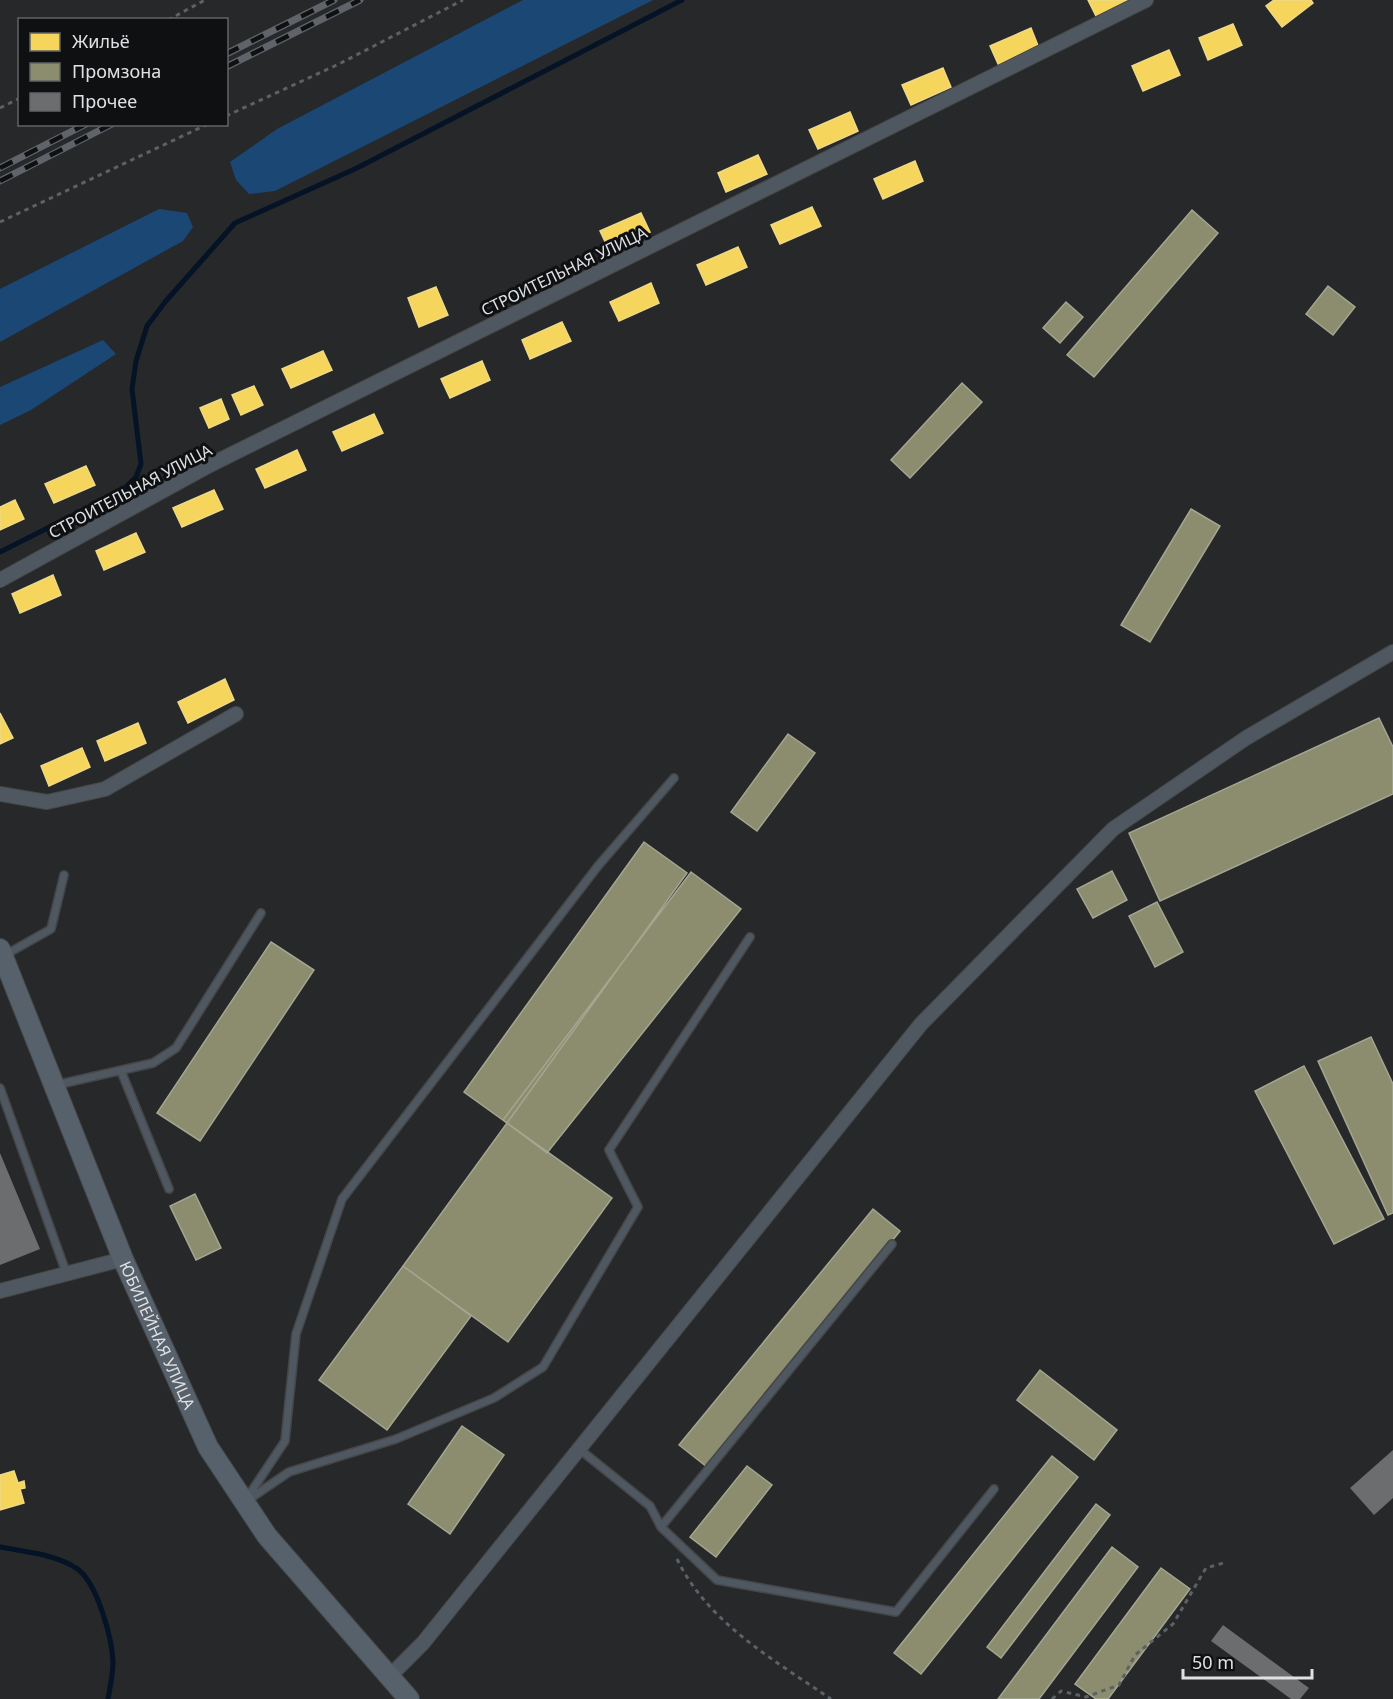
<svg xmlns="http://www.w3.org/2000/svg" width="1393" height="1699" font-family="'Noto Sans',sans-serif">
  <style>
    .green { fill: #1b4774 }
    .homes { fill: #f6d55c; stroke: #efd985; stroke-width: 1.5 }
    .industry { fill: #8c8c6e; stroke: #a5a691; stroke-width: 1.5 }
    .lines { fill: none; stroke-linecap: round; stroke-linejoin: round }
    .stream { stroke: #041325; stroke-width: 5 }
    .building { fill: #6b6d6f }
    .lane-casing { stroke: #444647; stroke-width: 10 }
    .street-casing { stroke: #444647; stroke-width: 16 }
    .secondary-casing { stroke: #444647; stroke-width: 22 }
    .path { stroke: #5c6166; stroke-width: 3; stroke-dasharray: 4.5 4.5; stroke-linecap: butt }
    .lane { stroke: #4f5760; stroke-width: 7 }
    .street { stroke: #4f5760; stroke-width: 14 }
    .secondary { stroke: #57616b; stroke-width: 20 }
    .rail-casing { stroke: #60646a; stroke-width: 7 }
    .rail { stroke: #0f1012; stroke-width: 4.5; stroke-dasharray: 14; stroke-linecap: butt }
    .labels { text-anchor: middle; stroke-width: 6; stroke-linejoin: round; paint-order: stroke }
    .street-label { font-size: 16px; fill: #dfe1e4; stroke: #0f1012 }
  </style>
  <rect width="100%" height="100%" fill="#26282a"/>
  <path class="green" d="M523,0H653L275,191L249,194L236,180L230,162L277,129Z
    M159,209L187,213L193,227L183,241L0,342V289Z
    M103,340L116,354L31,410L0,425V387Z"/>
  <path class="homes" d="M1088,0H1133L1097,18Z
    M1274,0H1311L1313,3L1282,27L1266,6Z
    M1233,24L1242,45L1208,60L1199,38Z
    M1031,28L1039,48L999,66L990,46Z
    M1169,50L1180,75L1143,91L1132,66Z
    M943,68L951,87L911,105L902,85Z
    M850,112L858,131L818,149L809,130Z
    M758,155L767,174L726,192L718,173Z
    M915,161L923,181L883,199L874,179Z
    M812,207L821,226L780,244L771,225Z
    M641,213L650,232L609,250L600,231Z
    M738,247L747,267L706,285L697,265Z
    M651,283L659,303L619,321L610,302Z
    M436,287L448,315L419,327L408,298Z
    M562,322L571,341L530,359L522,340Z
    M323,351L332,370L291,388L282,369Z
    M482,361L490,380L450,398L441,379Z
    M254,386L263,405L241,415L232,395Z
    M221,399L229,419L209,428L200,408Z
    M374,414L383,433L342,451L333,432Z
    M297,450L306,470L265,488L256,469Z
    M86,466L95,485L54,503L45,484Z
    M214,490L223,509L182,527L173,508Z
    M15,500L24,519L0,530V507Z
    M136,533L145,552L104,570L96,551Z
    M53,575L61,595L20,613L12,594Z
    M225,679L234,700L188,723L178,702Z
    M0,713L13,738L0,744Z
    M138,723L146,743L105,761L97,741Z
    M82,748L90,767L49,786L41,766Z
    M14,1471L18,1483L24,1481L25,1488L20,1489L24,1503L0,1510V1475Z"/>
  <path class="industry" d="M1192,210L1218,233L1094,377L1067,355Z
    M1328,286L1355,307L1333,335L1306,314Z
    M1066,302L1083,317L1060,343L1043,328Z
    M962,383L982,402L910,478L891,460Z
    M1191,509L1220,526L1150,642L1121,625Z
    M1379,718L1393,747V794L1160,901L1129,833Z
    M788,734L815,753L757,831L731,812Z
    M644,842L687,873L507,1123L464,1092Z
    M1112,871L1127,900L1093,918L1077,889Z
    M691,872L741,909L547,1153L503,1120Z
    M1157,902L1183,952L1155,967L1129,916Z
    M271,942L314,970L200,1141L157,1113Z
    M1371,1037L1393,1084V1213L1388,1215L1318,1061Z
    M1304,1066L1384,1219L1334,1244L1255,1091Z
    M507,1123L612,1198L508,1342L403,1266Z
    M195,1194L221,1248L196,1260L170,1206Z
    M873,1209L900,1231L707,1467L679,1445Z
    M403,1266L471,1316L387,1430L319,1380Z
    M1040,1370L1117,1430L1094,1460L1017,1400Z
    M462,1426L504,1455L450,1534L408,1504Z
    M1052,1456L1078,1477L921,1674L894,1653Z
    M747,1466L772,1485L716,1557L690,1537Z
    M1096,1504L1110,1515L1001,1658L987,1647Z
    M1112,1547L1138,1567L1039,1699H998Z
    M1161,1568L1190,1589L1108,1699H1096L1075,1684Z"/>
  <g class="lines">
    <path class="stream" d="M0,552L123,490L136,477L141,464L132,389L136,361L147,326L165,302L235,223L357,168L682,0
      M0,1547C25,1552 55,1554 76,1568C97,1581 112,1638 113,1662C113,1675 110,1687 108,1699"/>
  </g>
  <path class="building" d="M0,1153L40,1249L0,1265Z
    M1393,1450V1498L1374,1515L1350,1488Z
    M1223,1625L1309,1688L1300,1699H1291L1211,1641Z"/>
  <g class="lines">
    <defs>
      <path id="lane" d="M5,955L51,929L64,875
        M121,1071L169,1189
        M56,1085L153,1063L176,1048L261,913
        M0,1088L67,1275
        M578,1448L650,1506L661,1527L717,1580L896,1612L994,1489
        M248,1500L289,1472L396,1439L494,1398L543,1367L638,1207L609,1150L750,937
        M245,1501L285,1441L296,1334L342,1199L598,866L674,778
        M661,1527L892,1244"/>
      <path id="street" d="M0,580L208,466L1146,0
        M0,794L47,802L105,789L236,714
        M0,1291L123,1259
        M389,1677L423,1643L921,1024L1113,829L1246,738L1393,652"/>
      <g id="secondary">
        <path id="s1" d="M0,949L123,1259L208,1447L267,1536L409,1699"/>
      </g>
    </defs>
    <use href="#lane" class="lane-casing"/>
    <use href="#street" class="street-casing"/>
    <use href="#secondary" class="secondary-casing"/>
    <path class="path" d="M168,20L205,0
      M0,108L20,98
      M226,116L339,64L463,0
      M0,222L208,124
      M677,1559C708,1623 774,1660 831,1699
      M1052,1699L1061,1691L1086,1697L1119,1685L1135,1655L1173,1624L1206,1568L1227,1562"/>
    <use href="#lane" class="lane"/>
    <use href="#street" class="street"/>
    <use href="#secondary" class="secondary"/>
    <defs>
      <path id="rail" d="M226,54L334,0
        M226,67L360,0
        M0,168L86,124
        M0,181L112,124"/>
    </defs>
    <use href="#rail" class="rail-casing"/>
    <use href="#rail" class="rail"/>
  </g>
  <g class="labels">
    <g class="street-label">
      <text transform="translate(564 271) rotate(-26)" y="6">СТРОИТЕЛЬНАЯ УЛИЦА</text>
      <text transform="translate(130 491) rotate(-28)" y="6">СТРОИТЕЛЬНАЯ УЛИЦА</text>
      <text dy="6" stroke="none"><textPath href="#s1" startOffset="417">ЮБИЛЕЙНАЯ УЛИЦА</textPath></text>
    </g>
  </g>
  <rect x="18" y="18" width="210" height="108" fill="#0f1012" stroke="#626466" stroke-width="1.5"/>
  <rect x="30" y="33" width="30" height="18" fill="#f6d55c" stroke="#626466" stroke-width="1.5"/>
  <text x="72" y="48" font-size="18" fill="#dfe1e4">Жильё</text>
  <rect x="30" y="63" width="30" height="18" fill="#8c8c6e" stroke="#626466" stroke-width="1.5"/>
  <text x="72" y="78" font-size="18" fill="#dfe1e4">Промзона</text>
  <rect x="30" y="93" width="30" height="18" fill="#6b6d6f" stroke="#626466" stroke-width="1.5"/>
  <text x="72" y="108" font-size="18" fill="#dfe1e4">Прочее</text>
  <path d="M1183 1669v9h129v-9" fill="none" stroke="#dfe1e4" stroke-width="3"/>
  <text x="1192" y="1669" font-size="18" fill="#dfe1e4" stroke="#0f1012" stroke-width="4.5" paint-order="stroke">50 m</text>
</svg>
